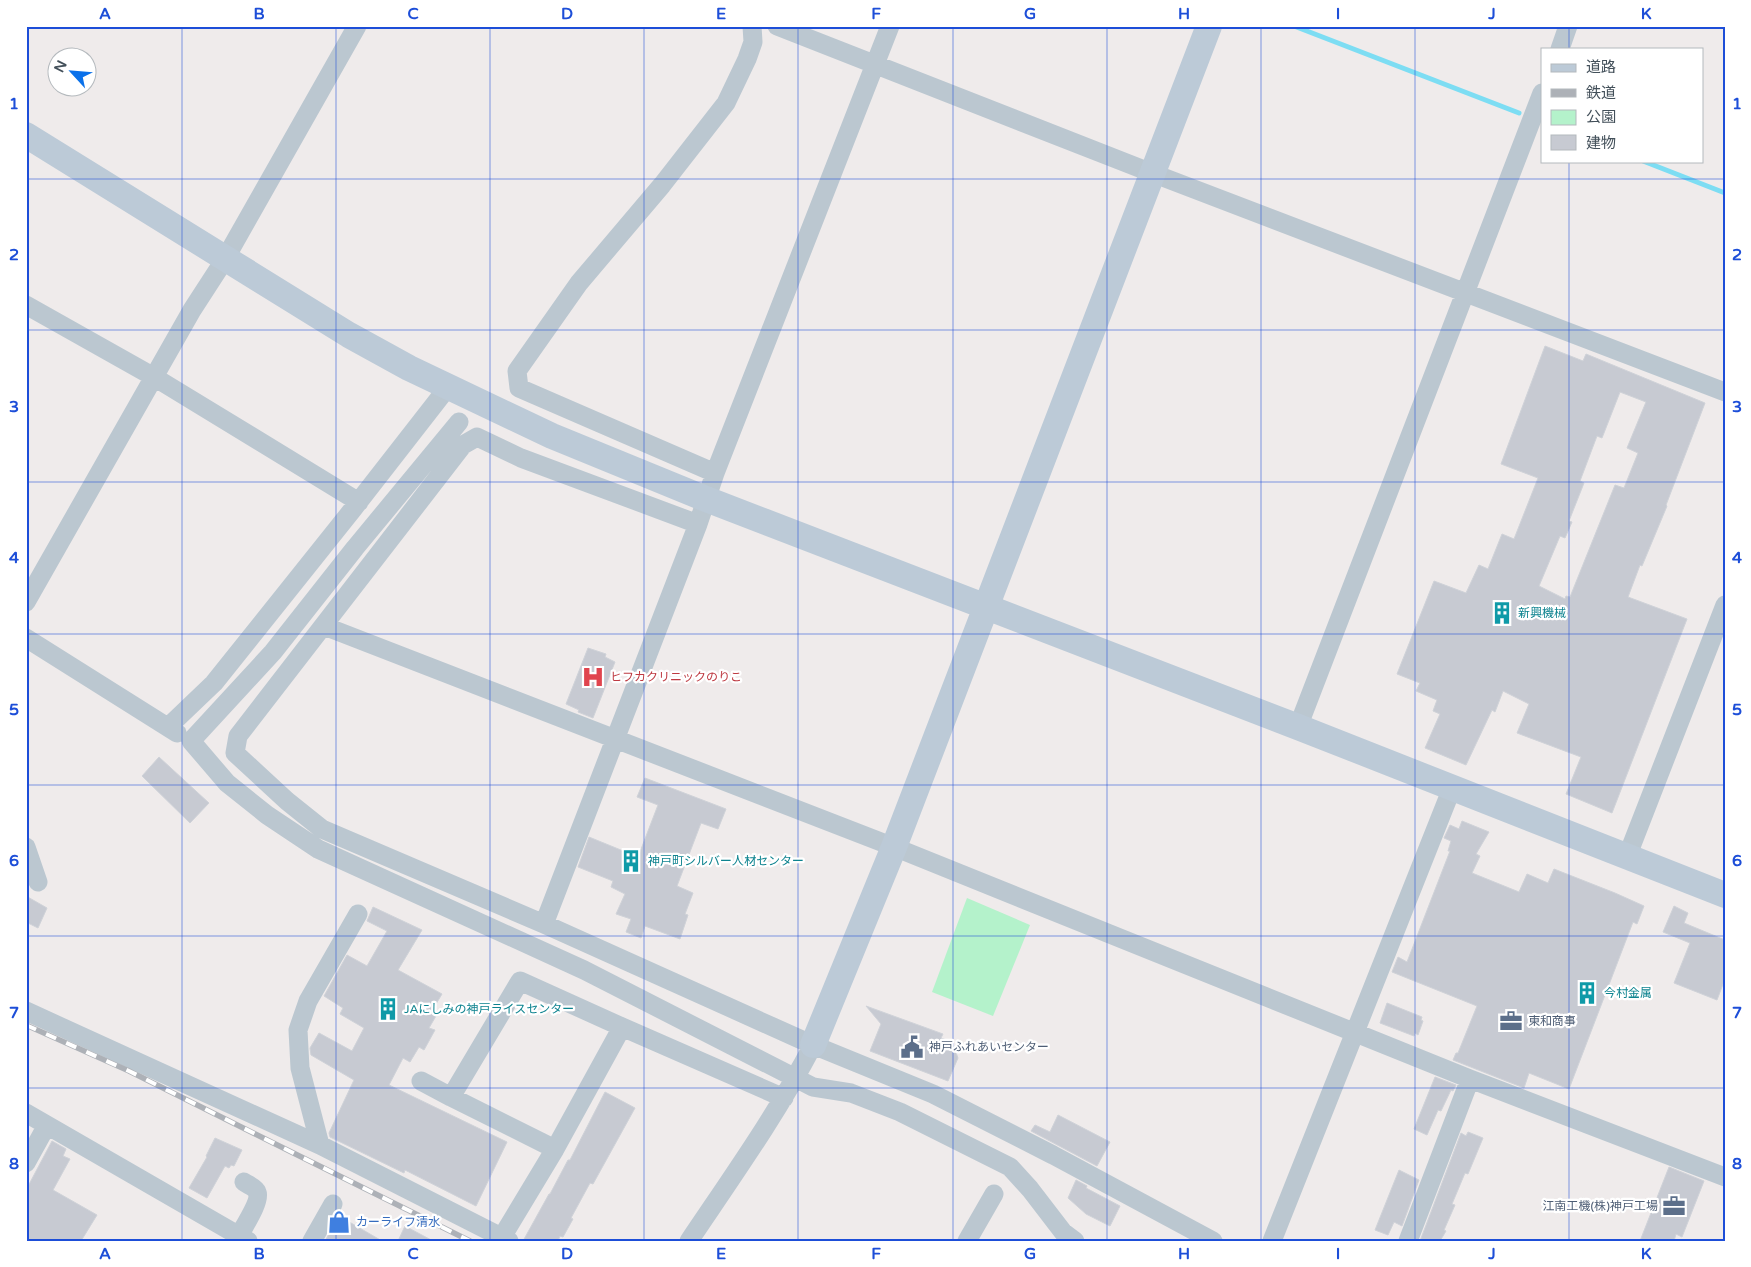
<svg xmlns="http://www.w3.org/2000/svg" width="1751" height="1267" font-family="'Varela Round','Noto Sans JP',sans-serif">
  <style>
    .green { fill: #b4f2cb }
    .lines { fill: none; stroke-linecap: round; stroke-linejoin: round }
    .stream { stroke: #7dddf3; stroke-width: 5 }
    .building { fill: #c7cad2; stroke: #cfd2d8; fill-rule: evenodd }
    .street { stroke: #bbc7d0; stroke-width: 19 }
    .secondary { stroke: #bccad7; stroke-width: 26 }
    .rail-casing { stroke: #adb1b7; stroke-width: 5.5 }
    .rail { stroke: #fff; stroke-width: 4; stroke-dasharray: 11; stroke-linecap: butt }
    .grid { fill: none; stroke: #1d4ed8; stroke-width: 1; stroke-opacity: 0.55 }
    .labels { text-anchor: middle; stroke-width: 4.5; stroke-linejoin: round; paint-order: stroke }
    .culture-label { font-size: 12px; fill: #0d838f; stroke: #fff; text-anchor: start }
    .health-label { font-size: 12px; fill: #be3a42; stroke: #fff; text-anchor: start }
    .service-label { font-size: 12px; fill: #4e5e75; stroke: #fff; text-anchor: start }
    .shop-label { font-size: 12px; fill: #366cbe; stroke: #fff; text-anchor: start }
    .neatline { fill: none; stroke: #1d4ed8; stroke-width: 2 }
    .grid-label { font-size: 16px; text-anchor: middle; font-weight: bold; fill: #1d4ed8 }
  </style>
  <rect width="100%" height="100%" fill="#efebeb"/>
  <path class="green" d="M967,898L1030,925L993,1016L932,992Z"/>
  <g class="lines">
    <path class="stream" d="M1294,26L1519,113
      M1643,161L1725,193"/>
  </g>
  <path class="building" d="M1545,346L1583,361L1586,354L1705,403L1666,505L1667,506L1642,566L1640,565L1628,597L1687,619L1612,813L1566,794L1581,757L1517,733L1529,704L1503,691L1495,712L1492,710L1466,765L1425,748L1440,714L1433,711L1437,700L1416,691L1420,683L1397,674L1434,581L1466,593L1479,565L1488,569L1502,534L1514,539L1538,478L1501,464ZM1620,392L1646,402L1627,448L1638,453L1624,488L1615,485L1570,597L1566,596L1565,599L1539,586L1560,536L1565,538L1572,522L1569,521L1584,483L1580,481L1597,436L1602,438Z
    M588,648L606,654L605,657L615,662L593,718L578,712L579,710L566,704Z
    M159,757L209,803L190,823L142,776Z
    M645,778L726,809L718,829L701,823L677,886L693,893L685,914L688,915L680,939L645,926L641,938L626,932L631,919L616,914L625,894L611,887L613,881L578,867L589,837L638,857L658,805L637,797Z
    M1462,821L1489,832L1476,854L1480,856L1472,873L1519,892L1527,874L1548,883L1554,869L1615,893L1644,906L1637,924L1633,922L1569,1089L1529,1073L1524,1088L1453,1060L1456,1053H1458L1477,1006L1392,972L1398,957L1407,962L1450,851H1448L1451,841L1444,838L1450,825L1459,829Z
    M26,896L47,908L38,928L26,922Z
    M1674,906L1688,913L1684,923L1725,940V979L1717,1000L1674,983L1690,943L1663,932Z
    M373,907L422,930L398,970L442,994L430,1014L436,1016L429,1028L435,1030L424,1050L419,1047L410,1062L403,1058L389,1085L507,1142L476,1206L405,1170L404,1173L330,1137L329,1133L354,1080L311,1055L310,1048L319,1033L352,1051L364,1028L340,1014L343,1008L324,996L347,955L367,966L387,931L367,921Z
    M1387,1003L1422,1017L1421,1020L1423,1021L1418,1035L1415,1033L1414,1036L1380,1023Z
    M866,1006L943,1034L941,1038L952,1042L958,1058L948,1081L870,1051L881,1024Z
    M1435,1077L1456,1085L1453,1091L1451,1090L1441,1111L1438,1110L1427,1135L1414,1129Z
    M605,1092L635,1108L593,1184L590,1183L571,1218L573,1219L563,1237L560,1236L558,1241H523L549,1194H550L568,1160H570Z
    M1058,1115L1110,1142L1097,1166L1031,1131L1035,1125L1050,1132Z
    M1468,1132L1483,1138L1468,1174L1465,1173L1452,1204L1455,1205L1444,1230L1446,1231L1440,1241H1420L1461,1133L1466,1136Z
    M215,1138L242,1150L234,1166L231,1165L229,1168L225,1166L207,1198L189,1188L207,1157L206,1156Z
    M52,1141L66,1149L63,1156L70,1159L53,1190L97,1215L81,1241H26V1190Z
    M1669,1167L1704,1181L1682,1237L1676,1234L1674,1241H1640Z
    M1399,1170L1419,1180L1402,1226L1394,1222L1388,1235L1375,1230Z
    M1076,1180L1087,1186L1086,1188L1120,1206L1110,1226L1086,1214L1068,1198Z
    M339,1216L382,1241H325Z
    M405,1226L433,1241H398Z"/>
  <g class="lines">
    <path class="street" d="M777,26L1152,173L1725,392
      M1560,49L1568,26
      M26,305L154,377L359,502
      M459,422L355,548L273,652L191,741L227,783L267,815L318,849L584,970L813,1087L851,1093L900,1112L1010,1167L1030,1189L1063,1232L1075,1241
      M715,473L519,388L517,371L579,283L662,185L726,103L747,59L753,42L752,26
      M698,524L521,458L477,437L463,445L238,736L235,753L287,801L322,829L544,924L813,1045L933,1094L1053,1155L1213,1241
      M26,602L192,310L225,259L357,26
      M324,626L894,847L1470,1079L1725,1177
      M26,638L177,733
      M168,727L214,683L353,509L448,387
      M1298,727L1542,93
      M26,847L38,882
      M1627,857L1725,605
      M544,924L698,524L715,473L890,26
      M26,1011L320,1145L300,1068L298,1030L308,1001L358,914
      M622,1027L784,1098
      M421,1081L451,1097
      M26,1113L248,1241
      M320,1145L509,1241
      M26,1163L47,1125
      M239,1236C244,1226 261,1201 257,1192C255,1187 248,1185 244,1182
      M502,1237L555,1149L451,1097L520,981L622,1027L555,1149
      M312,1241L333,1204
      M689,1241C732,1177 777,1114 813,1045
      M967,1241L994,1194
      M1272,1241L1452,788
      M1408,1241L1470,1079"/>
    <path class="secondary" d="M26,135L349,335L409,368L552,436L706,499L1298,727L1725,895
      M813,1045L894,847L1209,26"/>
    <defs>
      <path id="rail" d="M26,1025L129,1071L470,1241"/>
    </defs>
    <use href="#rail" class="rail-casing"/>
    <use href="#rail" class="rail"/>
  </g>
  <path class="grid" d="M182,26V1241M336,26V1241M490,26V1241M644,26V1241M798,26V1241M953,26V1241M1107,26V1241M1261,26V1241M1415,26V1241M1569,26V49M1569,161V1241M26,179H1725M26,330H1725M26,482H1725M26,634H1725M26,785H1725M26,936H1725M26,1088H1725"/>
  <defs>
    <symbol id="building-bare" viewBox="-9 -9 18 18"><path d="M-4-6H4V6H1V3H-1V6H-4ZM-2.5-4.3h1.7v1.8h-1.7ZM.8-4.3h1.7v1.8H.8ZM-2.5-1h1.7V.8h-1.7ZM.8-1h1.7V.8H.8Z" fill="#0f9aa8" stroke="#fff" stroke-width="2.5" paint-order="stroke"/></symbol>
    <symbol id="hospital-bare" viewBox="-9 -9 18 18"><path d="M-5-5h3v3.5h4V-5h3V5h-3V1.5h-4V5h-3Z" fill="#e0444e" stroke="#fff" stroke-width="2.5" paint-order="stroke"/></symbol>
    <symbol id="office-bare" viewBox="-9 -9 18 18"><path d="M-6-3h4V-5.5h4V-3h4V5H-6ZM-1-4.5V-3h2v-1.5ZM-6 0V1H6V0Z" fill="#5c6f8a" stroke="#fff" stroke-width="2.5" paint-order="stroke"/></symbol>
    <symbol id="civic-bare" viewBox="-9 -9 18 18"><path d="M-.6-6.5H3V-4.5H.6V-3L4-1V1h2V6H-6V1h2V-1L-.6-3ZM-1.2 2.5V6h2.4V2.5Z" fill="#5c6f8a" stroke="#fff" stroke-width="2.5" paint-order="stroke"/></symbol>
    <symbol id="shop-bare" viewBox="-9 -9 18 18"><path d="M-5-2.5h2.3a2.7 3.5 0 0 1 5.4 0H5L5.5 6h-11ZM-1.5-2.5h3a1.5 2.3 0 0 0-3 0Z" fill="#3f7fe0" stroke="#fff" stroke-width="2.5" paint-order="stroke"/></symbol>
  </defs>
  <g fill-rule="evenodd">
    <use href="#building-bare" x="1486" y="597" width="32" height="32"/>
    <use href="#hospital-bare" x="577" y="661" width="32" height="32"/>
    <use href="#building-bare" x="615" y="845" width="32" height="32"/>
    <use href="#building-bare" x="1571" y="977" width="32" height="32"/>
    <use href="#building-bare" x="372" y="993" width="32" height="32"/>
    <use href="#office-bare" x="1495" y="1005" width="32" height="32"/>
    <use href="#civic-bare" x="896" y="1031" width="32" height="32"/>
    <use href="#office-bare" x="1658" y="1190" width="32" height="32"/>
    <use href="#shop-bare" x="323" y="1206" width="32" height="32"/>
  </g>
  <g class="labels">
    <g class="culture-label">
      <text x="1518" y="617">新興機械</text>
      <text x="648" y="865">神戸町シルバー人材センター</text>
      <text x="1604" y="997">今村金属</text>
      <text x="404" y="1013">JAにしみの神戸ライスセンター</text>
    </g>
    <g class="health-label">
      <text x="610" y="681">ヒフカクリニックのりこ</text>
    </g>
    <g class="service-label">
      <text x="1528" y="1025">東和商事</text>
      <text x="929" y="1051">神戸ふれあいセンター</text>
      <text x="1658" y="1210" text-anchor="end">江南工機(株)神戸工場</text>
    </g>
    <g class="shop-label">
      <text x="356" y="1226">カーライフ清水</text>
    </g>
  </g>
  <rect width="1751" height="1267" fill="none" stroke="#ffffff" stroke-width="55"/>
  <rect x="1541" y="48" width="162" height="115" fill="#ffffff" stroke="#b4b9bd"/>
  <rect x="1551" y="64" width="25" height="8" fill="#bccad7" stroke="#b4b9bd"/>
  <text x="1586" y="72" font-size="15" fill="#43505a">道路</text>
  <rect x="1551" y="89" width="25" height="8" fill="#adb1b7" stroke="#b4b9bd"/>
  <text x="1586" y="98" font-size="15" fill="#43505a">鉄道</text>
  <rect x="1551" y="110" width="25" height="15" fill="#b4f2cb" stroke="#b4b9bd"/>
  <text x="1586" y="122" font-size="15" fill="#43505a">公園</text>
  <rect x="1551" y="135" width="25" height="15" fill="#c7cad2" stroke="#b4b9bd"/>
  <text x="1586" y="148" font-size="15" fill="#43505a">建物</text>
  <g transform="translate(72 72) rotate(296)"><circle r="24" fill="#ffffff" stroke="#b4b9bd"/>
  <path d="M0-4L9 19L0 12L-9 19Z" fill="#0a71ea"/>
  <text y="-8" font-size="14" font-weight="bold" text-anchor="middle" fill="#43505a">N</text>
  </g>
  <rect x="28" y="28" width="1696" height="1212" class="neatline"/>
  <g class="grid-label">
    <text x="105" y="19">A</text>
    <text x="259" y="19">B</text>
    <text x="413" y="19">C</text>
    <text x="567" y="19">D</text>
    <text x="721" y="19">E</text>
    <text x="876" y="19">F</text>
    <text x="1030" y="19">G</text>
    <text x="1184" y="19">H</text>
    <text x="1338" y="19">I</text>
    <text x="1492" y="19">J</text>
    <text x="1646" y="19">K</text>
    <text x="14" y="109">1</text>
    <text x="1737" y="109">1</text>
    <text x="14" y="260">2</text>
    <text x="1737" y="260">2</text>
    <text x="14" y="412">3</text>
    <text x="1737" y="412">3</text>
    <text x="14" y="563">4</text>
    <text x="1737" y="563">4</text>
    <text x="14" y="715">5</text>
    <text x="1737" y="715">5</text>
    <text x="14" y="866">6</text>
    <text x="1737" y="866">6</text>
    <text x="14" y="1018">7</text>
    <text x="1737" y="1018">7</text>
    <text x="14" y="1169">8</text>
    <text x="1737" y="1169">8</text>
    <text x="105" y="1259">A</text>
    <text x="259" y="1259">B</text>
    <text x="413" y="1259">C</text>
    <text x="567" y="1259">D</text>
    <text x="721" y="1259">E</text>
    <text x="876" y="1259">F</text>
    <text x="1030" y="1259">G</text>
    <text x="1184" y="1259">H</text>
    <text x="1338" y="1259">I</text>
    <text x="1492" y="1259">J</text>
    <text x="1646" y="1259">K</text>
  </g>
</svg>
